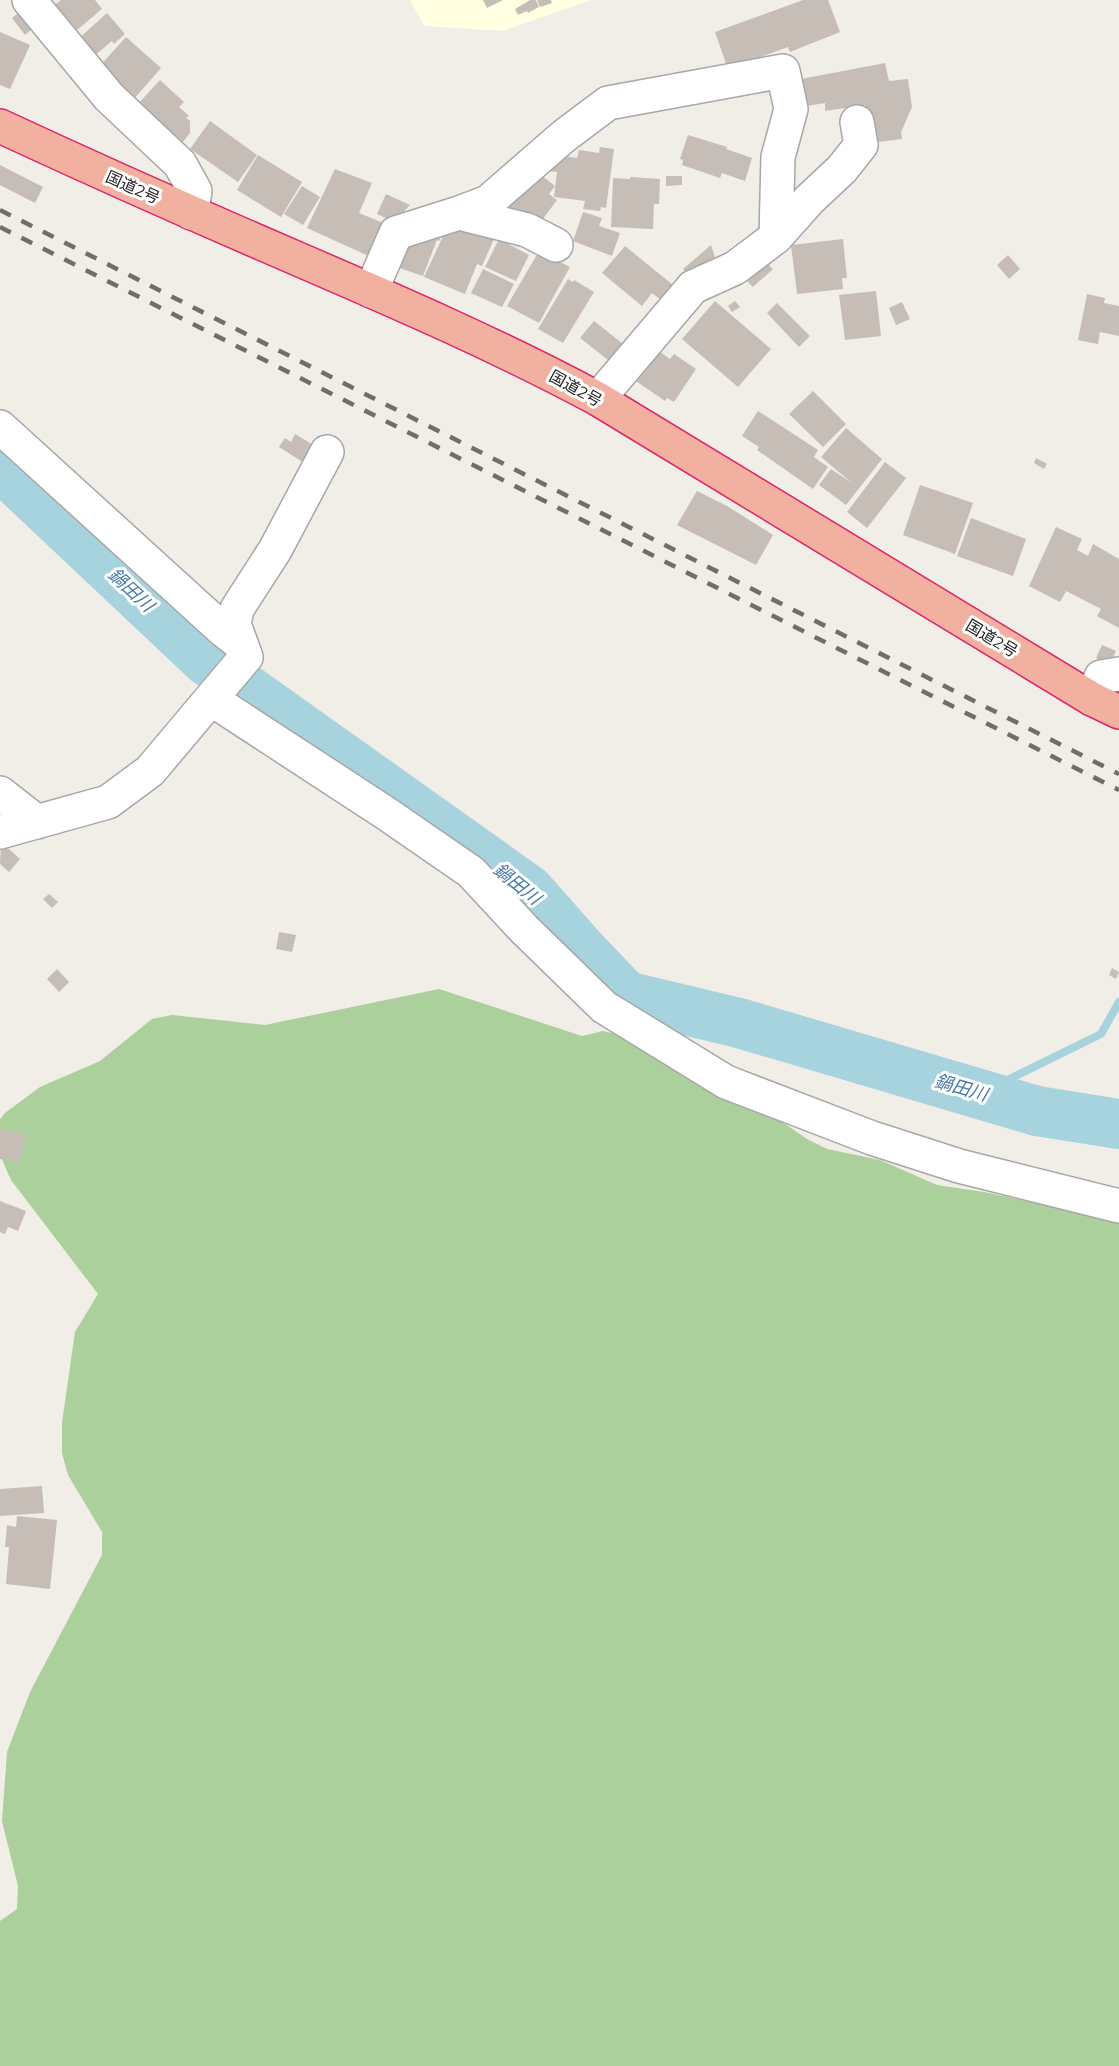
<svg xmlns="http://www.w3.org/2000/svg" width="1119" height="2066" font-family="Montserrat,'Noto Sans JP',sans-serif">
  <style>
    .education { fill: #ffffe1 }
    .forest { fill: #acd09b }
    .lines { fill: none; stroke-linecap: round; stroke-linejoin: round }
    .stream { stroke: #a7d3df; stroke-width: 8 }
    .river { stroke: #a7d3df; stroke-width: 50 }
    .building { fill: #c6bdb6 }
    .minor-casing { stroke: #a7a7a7; stroke-width: 36 }
    .trunk-casing { stroke: #dd2567; stroke-width: 36 }
    .minor { stroke: #fff; stroke-width: 33 }
    .trunk { stroke: #f2b0a0; stroke-width: 33 }
    .rail { stroke: #6e6e6e; stroke-width: 4.5; stroke-dasharray: 12 12; stroke-linecap: butt }
    .labels { text-anchor: middle; stroke-width: 6; stroke-linejoin: round; paint-order: stroke }
    .street-label { font-size: 16px; fill: #202020; stroke: #fff }
    .water-label { font-size: 18px; font-style: italic; fill: #477aaa; stroke: #fff }
  </style>
  <rect width="100%" height="100%" fill="#f1ede7"/>
  <path class="education" d="M410,0H591L503,31L424,26Z"/>
  <path class="forest" d="M439,989L582,1036L603,1031L645,1041L752,1101L807,1139L827,1149L880,1160L937,1185L984,1192L1119,1221V2066H0V1921L17,1909L18,1886L2,1821L7,1752L30,1692L102,1555V1532L68,1475L62,1453V1423L75,1332L98,1294L11,1180L0,1155V1119L5,1113L40,1087L100,1061L152,1019L172,1015L265,1025Z"/>
  <g class="lines">
    <path class="stream" d="M979,1094L1101,1034L1119,1002"/>
    <path class="river" d="M0,466L207,661L529,890L582,950L626,996L739,1023L1037,1111L1119,1124"/>
  </g>
  <path class="building" d="M61,0H95L102,9L77,30L67,18L63,21L52,7Z
    M483,0H503L487,8Z
    M530,0H536L539,7L528,13L527,11L518,15L515,9Z
    M537,0H551L552,3L540,7Z
    M803,0H828L840,32L790,52L788,47L728,69L715,32Z
    M18,13L31,30L25,35L12,18Z
    M107,13L125,34L114,44L112,41L92,58L77,40Z
    M0,32L30,45L10,89L0,85Z
    M126,37L161,68L134,99L98,68Z
    M885,63L889,81L908,79L912,107L901,132L902,139L870,143L865,105L825,111V103L807,106L801,79Z
    M160,80L184,102L179,107L189,116L186,118L190,121V133L178,148L136,106Z
    M210,121L257,155L238,182L190,149Z
    M688,135L727,147L726,149L752,158L745,181L722,173L720,178L682,165L683,160L680,159Z
    M600,147L614,149L606,208L601,207L600,211L583,209L585,201L554,197L557,172L549,171L552,154L577,158L579,150L599,153Z
    M258,155L302,182L281,217L237,190Z
    M0,165L43,187L35,203L0,185Z
    M335,169L372,183L359,213L388,225L373,258L307,228Z
    M537,172L555,186L549,194L557,200L534,231L504,208Z
    M666,176H682V185L666,186Z
    M630,177L660,179L659,204H654L653,229L611,227L613,178L630,179Z
    M302,186L320,197L303,225L284,214Z
    M386,194L410,205L394,222L377,214Z
    M583,212L602,218L599,226L620,233L612,256L573,241Z
    M450,221L494,239L482,266L477,264L465,294L424,277Z
    M448,223L439,241L437,240L423,276L388,264L397,240Z
    M499,239L529,255L516,281L485,267Z
    M843,239L847,278H842L843,289L797,294L791,245Z
    M711,245L717,264L691,279L683,269Z
    M625,246L673,285L661,300L652,293L642,306L602,273Z
    M539,251L570,267L539,323L507,306Z
    M1008,255L1020,269L1009,279L997,265Z
    M762,258L773,269L753,287L743,277Z
    M483,269L514,284L502,307L471,293Z
    M568,279L573,282L574,280L594,292L563,343L538,329Z
    M876,291L881,336L845,340L839,295Z
    M1087,294L1105,298L1104,303L1119,306V336L1100,332L1098,344L1078,340Z
    M715,301L771,349L738,387L682,339Z
    M735,301L740,307L732,312L728,306Z
    M902,302L910,319L896,325L889,308Z
    M777,303L810,336L799,347L767,313Z
    M594,321L627,347L613,364L580,338Z
    M652,346L670,359L674,354L696,369L674,402L667,398L665,401L630,377Z
    M813,391L846,424L823,447L789,414Z
    M758,411L818,450L814,457L828,467L813,489L757,450L759,447L742,436Z
    M846,428L882,459L846,505L819,485L831,469L852,483L821,457Z
    M295,434L320,449L309,466L279,447L285,438L291,442Z
    M1036,458L1047,464L1044,469L1034,463Z
    M885,462L906,478L867,528L847,512Z
    M920,485L973,503L955,554L903,535Z
    M697,491L727,506L773,535L756,565L677,525Z
    M971,518L1026,539L1013,576L957,556Z
    M1056,527L1082,539L1077,550L1088,556L1093,544L1119,559V628L1097,616L1101,609L1066,591L1060,602L1029,586Z
    M1102,645L1116,651L1110,665L1096,658Z
    M1,842L20,859L9,872L0,864Z
    M49,894L58,902L52,908L43,899Z
    M279,932L296,935L292,952L276,949Z
    M1112,968L1119,972L1116,979L1109,975Z
    M57,969L69,982L59,992L47,979Z
    M0,1129L26,1135L20,1163L0,1159Z
    M0,1201L26,1211L18,1231L8,1227L5,1234L0,1232Z
    M42,1486L44,1513L0,1516V1489Z
    M17,1516L57,1520L50,1589L6,1584L9,1547H5L7,1525L16,1527Z"/>
  <g class="lines">
    <defs>
      <path id="minor" d="M29,0L109,97L180,164L195,191L191,213
        M459,213L488,202L564,136L608,103L783,71L791,109L778,157L776,237
        M371,291L396,233L459,213L527,230L556,245
        M598,399L693,287L735,268L776,237L810,199L842,169L861,145L857,122
        M0,427L223,630L241,644
        M211,699L387,814L471,872L524,929L604,1007L726,1082L872,1138L959,1166L1119,1206
        M1092,699L1101,677L1119,674
        M0,793L37,822
        M0,832L108,802L150,771L246,657L234,624L237,609L275,550L327,452"/>
      <path id="trunk" d="M0,126C99,172 198,216 298,259C400,303 501,347 598,399L1092,699L1119,712"/>
    </defs>
    <use href="#minor" class="minor-casing"/>
    <use href="#trunk" class="trunk-casing"/>
    <use href="#minor" class="minor"/>
    <use href="#trunk" class="trunk"/>
    <path class="rail" d="M0,210L1119,774
      M0,227L1119,790"/>
  </g>
  <g class="labels">
    <g class="street-label">
      <text transform="translate(133 187) rotate(24)" y="6">国道2号</text>
      <text transform="translate(576 388) rotate(29)" y="6">国道2号</text>
      <text transform="translate(992 638) rotate(31)" y="6">国道2号</text>
    </g>
    <g class="water-label">
      <text transform="translate(131 590) rotate(43)" y="6">鍋田川</text>
      <text transform="translate(517 884) rotate(39)" y="6">鍋田川</text>
      <text transform="translate(961 1088) rotate(16)" y="6">鍋田川</text>
    </g>
  </g>
</svg>
